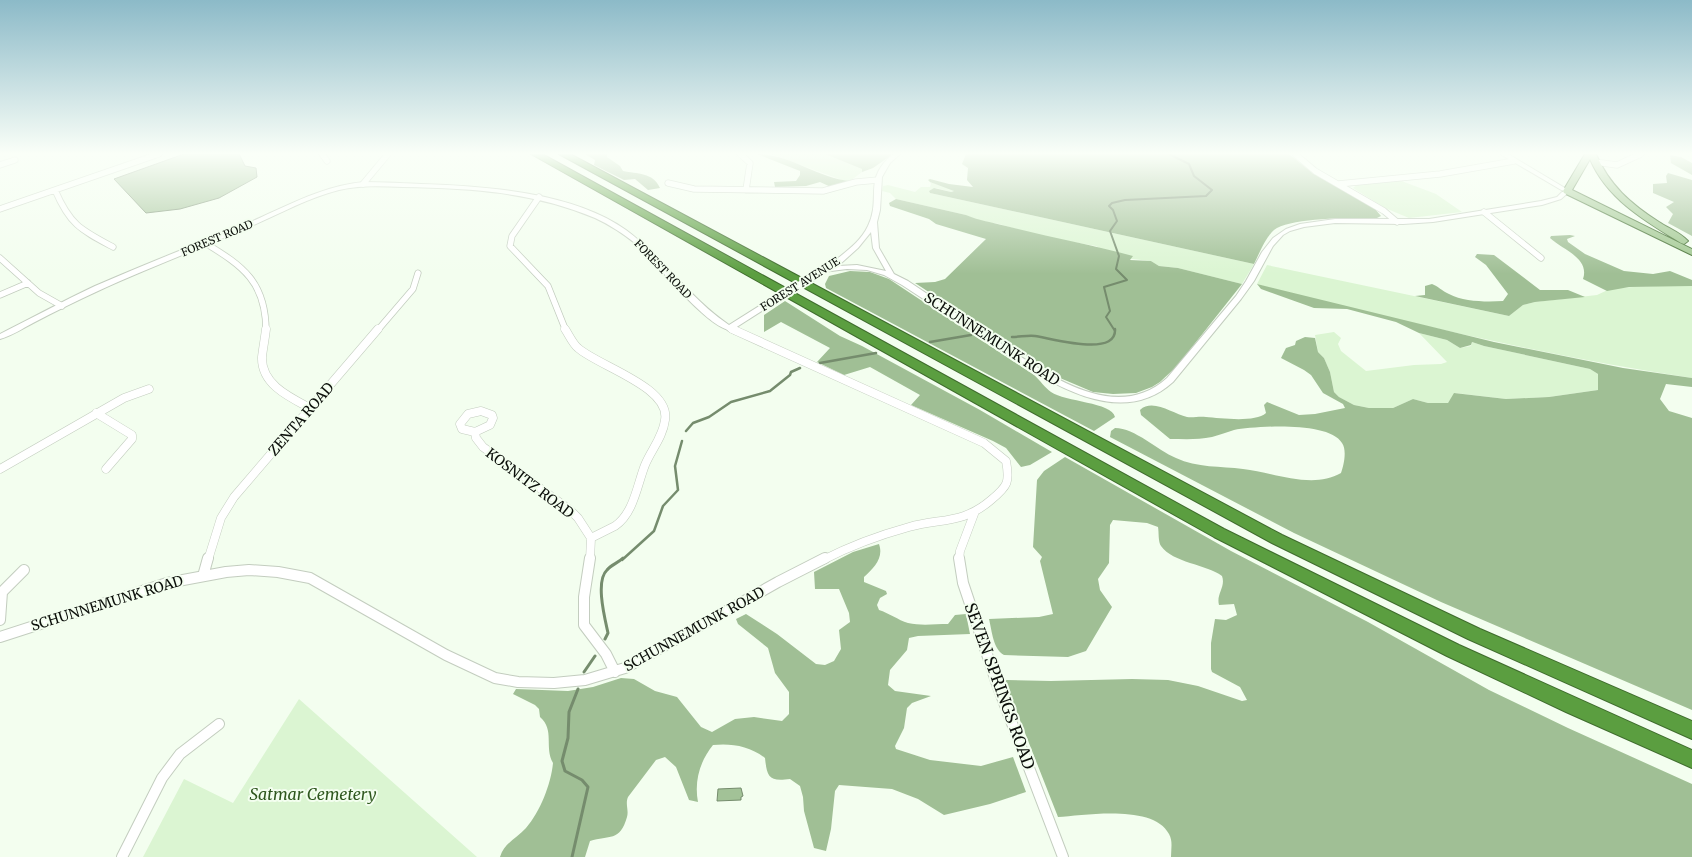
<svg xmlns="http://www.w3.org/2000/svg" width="1692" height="857" font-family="Merriweather,serif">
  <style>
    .green { fill: #dbf5d2 }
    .forest { fill: #a0bf95 }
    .water { fill: #a2c297; stroke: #758c6d }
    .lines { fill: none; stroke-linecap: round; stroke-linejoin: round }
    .stream-far2 { stroke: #758c6d; stroke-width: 2 }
    .stream-far1 { stroke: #758c6d; stroke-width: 2.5 }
    .stream { stroke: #758c6d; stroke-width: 3 }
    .minor-far2-casing { stroke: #c3cdbf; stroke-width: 7 }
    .minor-far1-casing { stroke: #c3cdbf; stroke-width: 9 }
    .minor-casing { stroke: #c3cdbf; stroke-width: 12 }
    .tertiary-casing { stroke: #c3cdbf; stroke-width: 2 }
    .primary-casing { stroke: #3f6c2d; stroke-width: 2 }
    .motorway-casing { stroke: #3f6c2d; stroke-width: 2 }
    .minor-far2 { stroke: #fff; stroke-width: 5.5 }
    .minor-far1 { stroke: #fff; stroke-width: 8 }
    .minor { stroke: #fff; stroke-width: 10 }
    .tertiary { fill: #fff; fill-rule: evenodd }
    .primary { fill: #9dc58c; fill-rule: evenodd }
    .motorway { fill: #5b9e40; fill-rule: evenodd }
    .tertiary-bridge-casing { stroke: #c3cdbf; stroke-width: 8; stroke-linecap: butt }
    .tertiary-bridge { stroke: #fff; stroke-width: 7 }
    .labels { text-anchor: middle; stroke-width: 4; stroke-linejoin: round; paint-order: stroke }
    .far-street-label { font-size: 11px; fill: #0b0f0a; stroke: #f3feef }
    .street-label { font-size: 14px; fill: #0b0f0a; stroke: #f3feef }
    .near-street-label { font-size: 16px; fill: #0b0f0a; stroke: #f3feef }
    .near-park-label { font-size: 16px; font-style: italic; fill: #2e571e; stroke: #f3feef }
  </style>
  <rect width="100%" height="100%" fill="#f3feef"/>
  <path class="green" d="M770,154H825L862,169V172L850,181L842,180Z
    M1399,180L1436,194L1462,212L1409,218L1385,208L1353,188L1358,184Z
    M930,182L954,190L951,192L936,188L929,191L930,193L1254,264L1242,284L1178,268L1159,266L1151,261L1123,258L1174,294L1096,246L1043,237L999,224L975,220L966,215L896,199L890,193L882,191L883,186L888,185L915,192L921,187H930L931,184Z
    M1267,265L1509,316L1523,305L1535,302L1597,295L1612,288L1657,286H1692V378C1552,357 1414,324 1277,290L1257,284Z
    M1334,332L1341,338L1338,344L1341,351L1366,371L1414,365L1441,364L1447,362L1419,333L1447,340L1460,348L1471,346L1472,342L1484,346L1590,369L1598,374V390L1549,397L1506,399L1455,393L1448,403H1428L1413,399L1393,408H1369L1354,405L1339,397L1334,392L1330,372L1324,358L1318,352L1315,335Z
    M299,699L477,857H143L184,779L233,803Z"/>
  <path class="forest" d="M585,154H607V157L620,166L623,171C637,174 653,172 660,188L648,190L635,179L624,180L594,165L595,160Z
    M757,154C790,154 818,178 850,181L833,188L820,182L806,186L775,187L774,182L796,181L800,175V171Z
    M825,154H893L873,168L862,172V169Z
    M966,154H1289L1314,174L1375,209L1381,216L1377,218C1355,218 1290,217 1274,230C1265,238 1259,254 1254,264L930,193L929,191L934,188L951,192L954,191L930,182L928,180L930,179L949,184L973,187L967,180L968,168L962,164Z
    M1670,155L1681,157L1692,163V175L1671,163Z
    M1668,173L1692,180V236L1668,223L1673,214L1666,207L1674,202L1653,193V184L1667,183L1666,176Z
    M896,199L966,215C980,221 991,222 1006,226C1048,237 1092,245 1133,256L1130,260L1151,261L1159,266L1178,268L1242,284L1177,366L1160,382L1152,387L1136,393L1113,394L1093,392L1060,378L915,283L935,282L945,279L986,239L936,224L929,219L890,206L889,203Z
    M1570,235L1575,236L1567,239L1568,242L1585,254L1624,271L1653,274L1670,271L1692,280V286L1629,287L1607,291L1583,279C1590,258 1563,250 1550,238L1551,236Z
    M1477,254L1494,255L1540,290H1568L1585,297L1535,302L1523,305L1509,316L1415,296L1425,295V286L1432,284C1438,286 1442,291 1449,294C1464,302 1487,302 1503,301L1508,294L1486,265L1475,257Z
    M850,271L870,272L889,279L1034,375C1040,380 1045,388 1051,392C1065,402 1112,402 1115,417L1094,431L826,288L825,284L829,276Z
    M1257,284L1494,342L1623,368L1692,378V387L1666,384L1660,399L1669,411L1692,418V710L1441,602L1294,533L1110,437L1111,431L1115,428C1135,428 1157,450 1176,458C1197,468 1221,466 1243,469C1273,472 1312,490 1341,473C1344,465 1347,450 1342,443C1329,421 1256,426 1234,430C1227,432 1220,435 1212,437C1198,440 1184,439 1170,439L1141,415L1140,410C1153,398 1173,414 1187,417C1193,418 1199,416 1206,417C1220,418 1255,423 1266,413L1264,405L1267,402L1299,415L1315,414L1345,408L1343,404L1323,393L1311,375L1304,370L1281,358L1286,348L1295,345L1296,341L1305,337L1315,338L1318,352L1324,358L1330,372L1334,392L1339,397L1354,405L1369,408H1393L1413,399L1428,403H1448L1454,393L1506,399L1549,397L1598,390V374L1590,369L1484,346L1472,342L1471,345L1460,348L1447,340L1419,333L1396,322L1347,309L1314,308L1261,289Z
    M785,301L840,336L862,346L980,410L1052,452L1030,465L1021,467L1006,448L993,441L911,405L920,395L870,367L844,375L817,362L830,348L781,322L764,332V315Z
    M1065,457L1231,551L1368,622L1489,690L1568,728L1692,784V857H1171C1171,849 1173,841 1169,834C1154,804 1085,815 1058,817L1005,682L1006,680L1051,681L1132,679L1168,680L1198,686L1242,701L1247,700L1240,687L1212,672L1211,669V643L1215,619L1226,620L1237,615L1234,604L1219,605C1216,594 1226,587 1222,576C1206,564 1173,563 1161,546C1158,542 1159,532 1158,527L1147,523L1113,520L1110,525L1109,563L1098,579L1100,590L1112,607L1086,651L1068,657L1004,655C993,649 992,631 989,619L1039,617L1053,614L1040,561L1042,557L1033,547L1037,480L1044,471Z
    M879,544C884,558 874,568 864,577V582L886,591L887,594L880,598L877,605L879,610C889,613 898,620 908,623C921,626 935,624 948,624L955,615L966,614L970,634L918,636L909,638L907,650L890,670L888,685L895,691L931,696L912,703L907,708L904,728L895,746L896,749L930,760L981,766L1013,757L1026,792L990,804L944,815L918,799L892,789L839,785L835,791L831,829L826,851L814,848L804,811L803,797L800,786L790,779C769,782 767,777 765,758C750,746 731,743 713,745C700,761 694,781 698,802L689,800L676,767L665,757L656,760L628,797C625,804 629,810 627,817C620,842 609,835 590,841L585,857H500C504,843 517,838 526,828C540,812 551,784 553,763C544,747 555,730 540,717L539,709L535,705L513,694L516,689L568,691L593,687L621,678L634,679L655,691L677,697L701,727L712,732L735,719L754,717L782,721L789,714V692L775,673L768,648L738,624L736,619L746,614L777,634L816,664L825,665L834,661L841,649L839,630L850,622L849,613L839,589H815L814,572L853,552Z"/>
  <path class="water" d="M184,154H239L245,166L256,168L257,177L219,198L180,209L146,213L114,179Z
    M741,788L743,796L741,797V800L717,801L718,789Z"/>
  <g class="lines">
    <path class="stream-far2" d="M1115,331L1106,317L1110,311L1104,287L1127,280L1116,269L1119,256L1110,231L1117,221L1113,210L1109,206L1112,203L1125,200L1206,196L1212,190L1194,176L1189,164L1169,154"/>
    <path class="stream-far1" d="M1012,337C1020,337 1028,335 1035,336C1051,338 1117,358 1115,329
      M930,342L971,335
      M820,363L876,353
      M686,431L693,423L709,417L731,402L770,391L790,375L791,372L800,368
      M622,560L654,531L663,506L678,490L675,466L682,441"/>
    <path class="stream" d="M605,639L608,633C605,619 595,581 607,570C611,565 618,563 623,558
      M584,672L595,656
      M572,857L588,787L582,780L565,771L562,761L568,738L569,712L578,689"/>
    <defs>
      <path id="minor-far2" d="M322,154L327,161
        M740,154L750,163L746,190
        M1295,154L1315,171L1384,211L1397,222
        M1595,162L1617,165L1641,154
        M0,165L15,160
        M668,183L694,189L823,191L856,182L878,180
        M363,184L388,154
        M1338,184L1440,174L1514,161
        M55,190C70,225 81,230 113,247
        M539,197L512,236L510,246L548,286L566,331
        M0,209L159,154
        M1484,212L1541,258
        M205,243C243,266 266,282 266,331
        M0,258L39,293L62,306
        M0,295L28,283
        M729,328L735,331
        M377,331L413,289L418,273"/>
      <path id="minor-far1" d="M266,329C265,338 263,348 262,357C261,384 289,397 310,408
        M565,329C569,335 573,344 578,348C598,366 671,387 665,420C663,437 651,450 645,465C637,485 634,513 615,526C607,530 599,534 591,538
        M732,329L984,443L1006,461C1010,482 1008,486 991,500C963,524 942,518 909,527C880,535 850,546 823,560
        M481,411L492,415L493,418L490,425L475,432L462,429L460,424L468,414Z
        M96,413L132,435V439L106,469
        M475,432L476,438L483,447L570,510L578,518L591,538L590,560
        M0,469L124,398L149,389
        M208,560L221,518L234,497L378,329
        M959,560L960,551L974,514"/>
      <path id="minor" d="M590,558L584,597V625L606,654L615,672
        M959,558L963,583L997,684L1063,857
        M203,576L208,558
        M0,620L2,592L24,570
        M0,637L167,583L226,572L249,570L278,572L310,578L446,655L495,678L518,682L554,683L585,680L625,668L778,582L825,558
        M122,857L162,778L180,754L219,724"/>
      <path id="tertiary" d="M893,154H900L890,163L882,177L880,210L877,222L879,248L894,274L908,281C936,300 965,319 993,338C1040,369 1113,427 1167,378L1236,296L1246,281L1262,252L1273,238L1286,229L1300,224L1335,219H1429L1541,201L1557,197L1563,191L1500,154H1508L1570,191L1561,199L1542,205L1433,222L1403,224L1335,223L1304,227L1290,231L1283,235L1273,246L1254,281L1241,299L1173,382C1116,434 1038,375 988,342C960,323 931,304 902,285L884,275L867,270L847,269L823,272V268H827C841,254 859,245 868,226C882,197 862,180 893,154ZM871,232L873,248L886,271L857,265L838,266L858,248Z
        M364,182C383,182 402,183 421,184C484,186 573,192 626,230C664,258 689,298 729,325L772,298H778L779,300L732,330C710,332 654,260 636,244C624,234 610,225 595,218C534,192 469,188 403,187C381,186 360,185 339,190C307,198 278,215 249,227C199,249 148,268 98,291C76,301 54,312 33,323C22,329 11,336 0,339V334C32,318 63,301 95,286C143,265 191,246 239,227C280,210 319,186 364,182Z"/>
      <path id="primary" d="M1585,154H1596C1609,185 1631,204 1659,222C1668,228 1681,233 1688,241L1684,244L1681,243C1645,221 1607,199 1590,159L1572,190L1692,249V255L1564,193L1563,191Z"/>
      <path id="motorway" d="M531,154H542L1224,529L1459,645L1692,750V768L1566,712L1447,656L1214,537Z
        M559,154H570L1282,535L1480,629L1692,721V739L1468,639L1272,543Z"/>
    </defs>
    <use href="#minor-far2" class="minor-far2-casing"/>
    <use href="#minor-far1" class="minor-far1-casing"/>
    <use href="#minor" class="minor-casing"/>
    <use href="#tertiary" class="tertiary-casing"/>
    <use href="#primary" class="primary-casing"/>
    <use href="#motorway" class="motorway-casing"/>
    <use href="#minor-far2" class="minor-far2"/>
    <use href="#minor-far1" class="minor-far1"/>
    <use href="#minor" class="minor"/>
    <use href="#tertiary" class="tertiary"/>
    <use href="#primary" class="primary"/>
    <use href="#motorway" class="motorway"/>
    <defs>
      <path id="tertiary-bridge" d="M775,300L817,275"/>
    </defs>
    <use href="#tertiary-bridge" class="tertiary-bridge-casing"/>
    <use href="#tertiary-bridge" class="tertiary-bridge"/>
  </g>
  <linearGradient id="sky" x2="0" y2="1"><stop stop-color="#8cbac8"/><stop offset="0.56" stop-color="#fafff8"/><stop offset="1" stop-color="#fafff8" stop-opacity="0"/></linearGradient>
  <rect width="1692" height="274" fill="url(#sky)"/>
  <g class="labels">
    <g class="far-street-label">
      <text transform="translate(217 238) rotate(-23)" y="4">FOREST ROAD</text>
      <text transform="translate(663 269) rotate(46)" y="4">FOREST ROAD</text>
      <text transform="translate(800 284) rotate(-32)" y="4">FOREST AVENUE</text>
    </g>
    <g class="street-label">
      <text transform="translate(992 339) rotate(33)" y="5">SCHUNNEMUNK ROAD</text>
      <text transform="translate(301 419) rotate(-49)" y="5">ZENTA ROAD</text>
      <text transform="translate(530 483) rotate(37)" y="5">KOSNITZ ROAD</text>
      <text transform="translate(107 603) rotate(-17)" y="5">SCHUNNEMUNK ROAD</text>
      <text transform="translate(694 629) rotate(-29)" y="5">SCHUNNEMUNK ROAD</text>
    </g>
    <g class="near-street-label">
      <text transform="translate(1000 686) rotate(70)" y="6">SEVEN SPRINGS ROAD</text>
    </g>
    <g class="near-park-label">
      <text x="313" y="800">Satmar Cemetery</text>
    </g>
  </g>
</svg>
